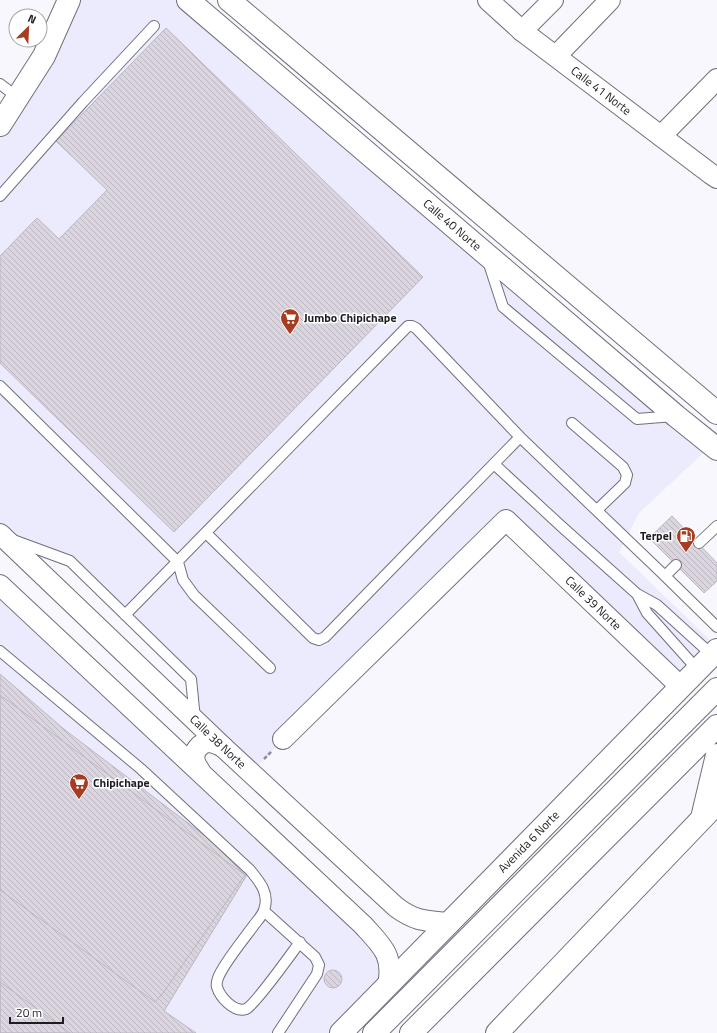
<svg xmlns="http://www.w3.org/2000/svg" width="717" height="1033" font-family="'Titillium Web',sans-serif">
  <style>
    .built { fill: #ecebfe }
    .building { fill: url(#building-back-hatch); stroke: #bcb6c1 }
    .lines { fill: none; stroke-linecap: round; stroke-linejoin: round }
    .service-casing { stroke: #70707a; stroke-width: 12 }
    .minor-casing { stroke: #70707a; stroke-width: 22 }
    .tertiary-casing { stroke: #70707a; stroke-width: 24 }
    .secondary-casing { stroke: #70707a; stroke-width: 24 }
    .path { stroke: #8f8e95; stroke-width: 2.5; stroke-dasharray: 4 2; stroke-linecap: butt }
    .service { stroke: #fff; stroke-width: 10 }
    .minor { stroke: #fff; stroke-width: 20 }
    .tertiary { stroke: #fff; stroke-width: 22 }
    .secondary { stroke: #fff; stroke-width: 22 }
    .labels { text-anchor: middle; stroke-width: 3; stroke-linejoin: round; paint-order: stroke }
    .street-label { font-size: 12px; fill: #1d1c21; stroke: #fff }
    .poi-label { font-size: 12px; font-weight: bold; fill: #1d1c21; stroke: #fff; text-anchor: start }
  </style>
  <defs>
    <pattern id="building-back-hatch" width="6" height="6" patternUnits="userSpaceOnUse"><rect width="6" height="6" fill="#dad5df"/><path d="M-1 5l2 2M0 0l6 6M5-1l2 2" fill="none" stroke="#bbb6bf"/></pattern>
  </defs>
  <rect width="100%" height="100%" fill="#f8f7fe"/>
  <path class="built" d="M69,0H188L712,445L639,513L619,552L717,647L680,686L506,520L283,739L251,773L195,721L191,679L70,561L0,534V125Z
    M0,585L363,925L390,972L341,1033H0Z"/>
  <path class="building" d="M166,28L423,277L174,532L0,363V256L37,218L59,239L107,190L56,141Z
    M672,516L717,563V581L704,593L649,538Z
    M0,674L65,730L250,870L164,1011L196,1033H0Z
    M0,695L245,875L163,993L155,1002L0,890Z
    M324 979a9 9 0 1 1 18 0a9 9 0 1 1-18 0Z
    M0,982L70,1033H0Z"/>
  <g class="lines">
    <defs>
      <path id="service" d="M0,84L17,97
        M0,196L83,102L154,26
        M488,261L503,307L637,419L674,416
        M0,386L178,562L183,580L194,595L270,668
        M572,423L623,467L627,475L625,483L597,510
        M494,464L561,526L637,594L657,605L712,655
        M206,533L313,638L319,640L325,637L520,437
        M13,540L70,561L191,679L195,719
        M699,543L717,526
        M676,565L665,576L717,627
        M637,594L647,613L697,669
        M125,615L408,326H412L416,328L520,437L665,576
        M0,651L141,769L250,870C260,882 270,894 264,910C262,916 257,921 254,925C244,939 223,964 218,978C217,981 216,984 217,987C220,997 234,1013 246,1009C255,1005 291,954 300,942
        M264,911L315,957L319,965L317,974L278,1033"/>
      <g id="minor">
        <path id="s1" d="M488,0L522,31L711,174L717,178"/>
        <path d="M522,31L553,0"/>
        <path d="M556,56L610,0"/>
        <path d="M661,136L717,79"/>
        <path id="s2" d="M0,534L223,747L396,907C416,922 427,921 450,923"/>
        <path d="M0,585L363,925C382,946 394,955 388,985"/>
        <path id="s3" d="M283,739L506,520L680,686"/>
        <path d="M200,771C198,768 196,765 195,762C192,752 200,742 210,742C215,743 219,745 223,747"/>
      </g>
      <g id="tertiary">
        <path id="s4" d="M188,0L676,416L717,449"/>
        <path d="M229,0L717,413"/>
        <path d="M0,125L44,56L69,0"/>
        <path id="s5" d="M341,1033L717,650"/>
        <path d="M497,1033L717,803"/>
      </g>
      <path id="secondary" d="M702,818L717,755
        M374,1033L717,689
        M411,1033L717,726"/>
    </defs>
    <use href="#service" class="service-casing"/>
    <use href="#minor" class="minor-casing"/>
    <use href="#tertiary" class="tertiary-casing"/>
    <use href="#secondary" class="secondary-casing"/>
    <path class="path" d="M264,759L272,751"/>
    <use href="#service" class="service"/>
    <use href="#minor" class="minor"/>
    <use href="#tertiary" class="tertiary"/>
    <use href="#secondary" class="secondary"/>
  </g>
  <defs>
    <symbol id="supermarket-pin" viewBox="-11 -11 22 30"><path d="M0 17L-7.5 6A9.5 9.5 0 1 1 7.5 6Z" fill="#a63d22" stroke="#fff"/><path d="M-6-5.5h2.5l.6 2H6L4.5 2H-2.5L-4.4-4H-6ZM-1.5 3.2a1.3 1.3 0 1 0 .1 0ZM3 3.2a1.3 1.3 0 1 0 .1 0Z" fill="#fff"/></symbol>
    <symbol id="fuel-pin" viewBox="-11 -11 22 30"><path d="M0 17L-7.5 6A9.5 9.5 0 1 1 7.5 6Z" fill="#a63d22" stroke="#fff"/><path d="M-5.5-6h7V0h2V4h1.3V-2.5L3-4.5l.8-.8L6-3V5H2.5V1h-1V6h-7ZM-4.2-4.7v3.2H.2V-4.7Z" fill="#fff"/></symbol>
  </defs>
  <g fill-rule="evenodd">
    <use href="#supermarket-pin" x="279" y="307" width="22" height="30"/>
    <use href="#fuel-pin" x="675" y="525" width="22" height="30"/>
    <use href="#supermarket-pin" x="68" y="772" width="22" height="30"/>
  </g>
  <g class="labels">
    <g class="street-label">
      <text dy="4" stroke="none"><textPath href="#s1" startOffset="145">Calle 41 Norte</textPath></text>
      <text dy="4" stroke="none"><textPath href="#s4" startOffset="347">Calle 40 Norte</textPath></text>
      <text dy="4" stroke="none"><textPath href="#s3" startOffset="433">Calle 39 Norte</textPath></text>
      <text dy="4" stroke="none"><textPath href="#s2" startOffset="301">Calle 38 Norte</textPath></text>
      <text dy="4" stroke="none"><textPath href="#s5" startOffset="268">Avenida 6 Norte</textPath></text>
    </g>
    <g class="poi-label">
      <text x="304" y="322">Jumbo Chipichape</text>
      <text x="672" y="540" text-anchor="end">Terpel</text>
      <text x="93" y="787">Chipichape</text>
    </g>
  </g>
  <g transform="translate(28 28) rotate(24)"><circle r="19" fill="#ffffff" stroke="#a5a4a6"/>
  <path d="M0-3L7 15L0 10L-7 15Z" fill="#a63d22"/>
  <text y="-6" font-size="11" font-weight="bold" text-anchor="middle" fill="#1d1c21">N</text>
  </g>
  <path d="M10 1017v6h53v-6" fill="none" stroke="#1d1c21" stroke-width="2"/>
  <text x="16" y="1017" font-size="12" fill="#1d1c21" stroke="#ffffff" stroke-width="3" paint-order="stroke">20 m</text>
</svg>
